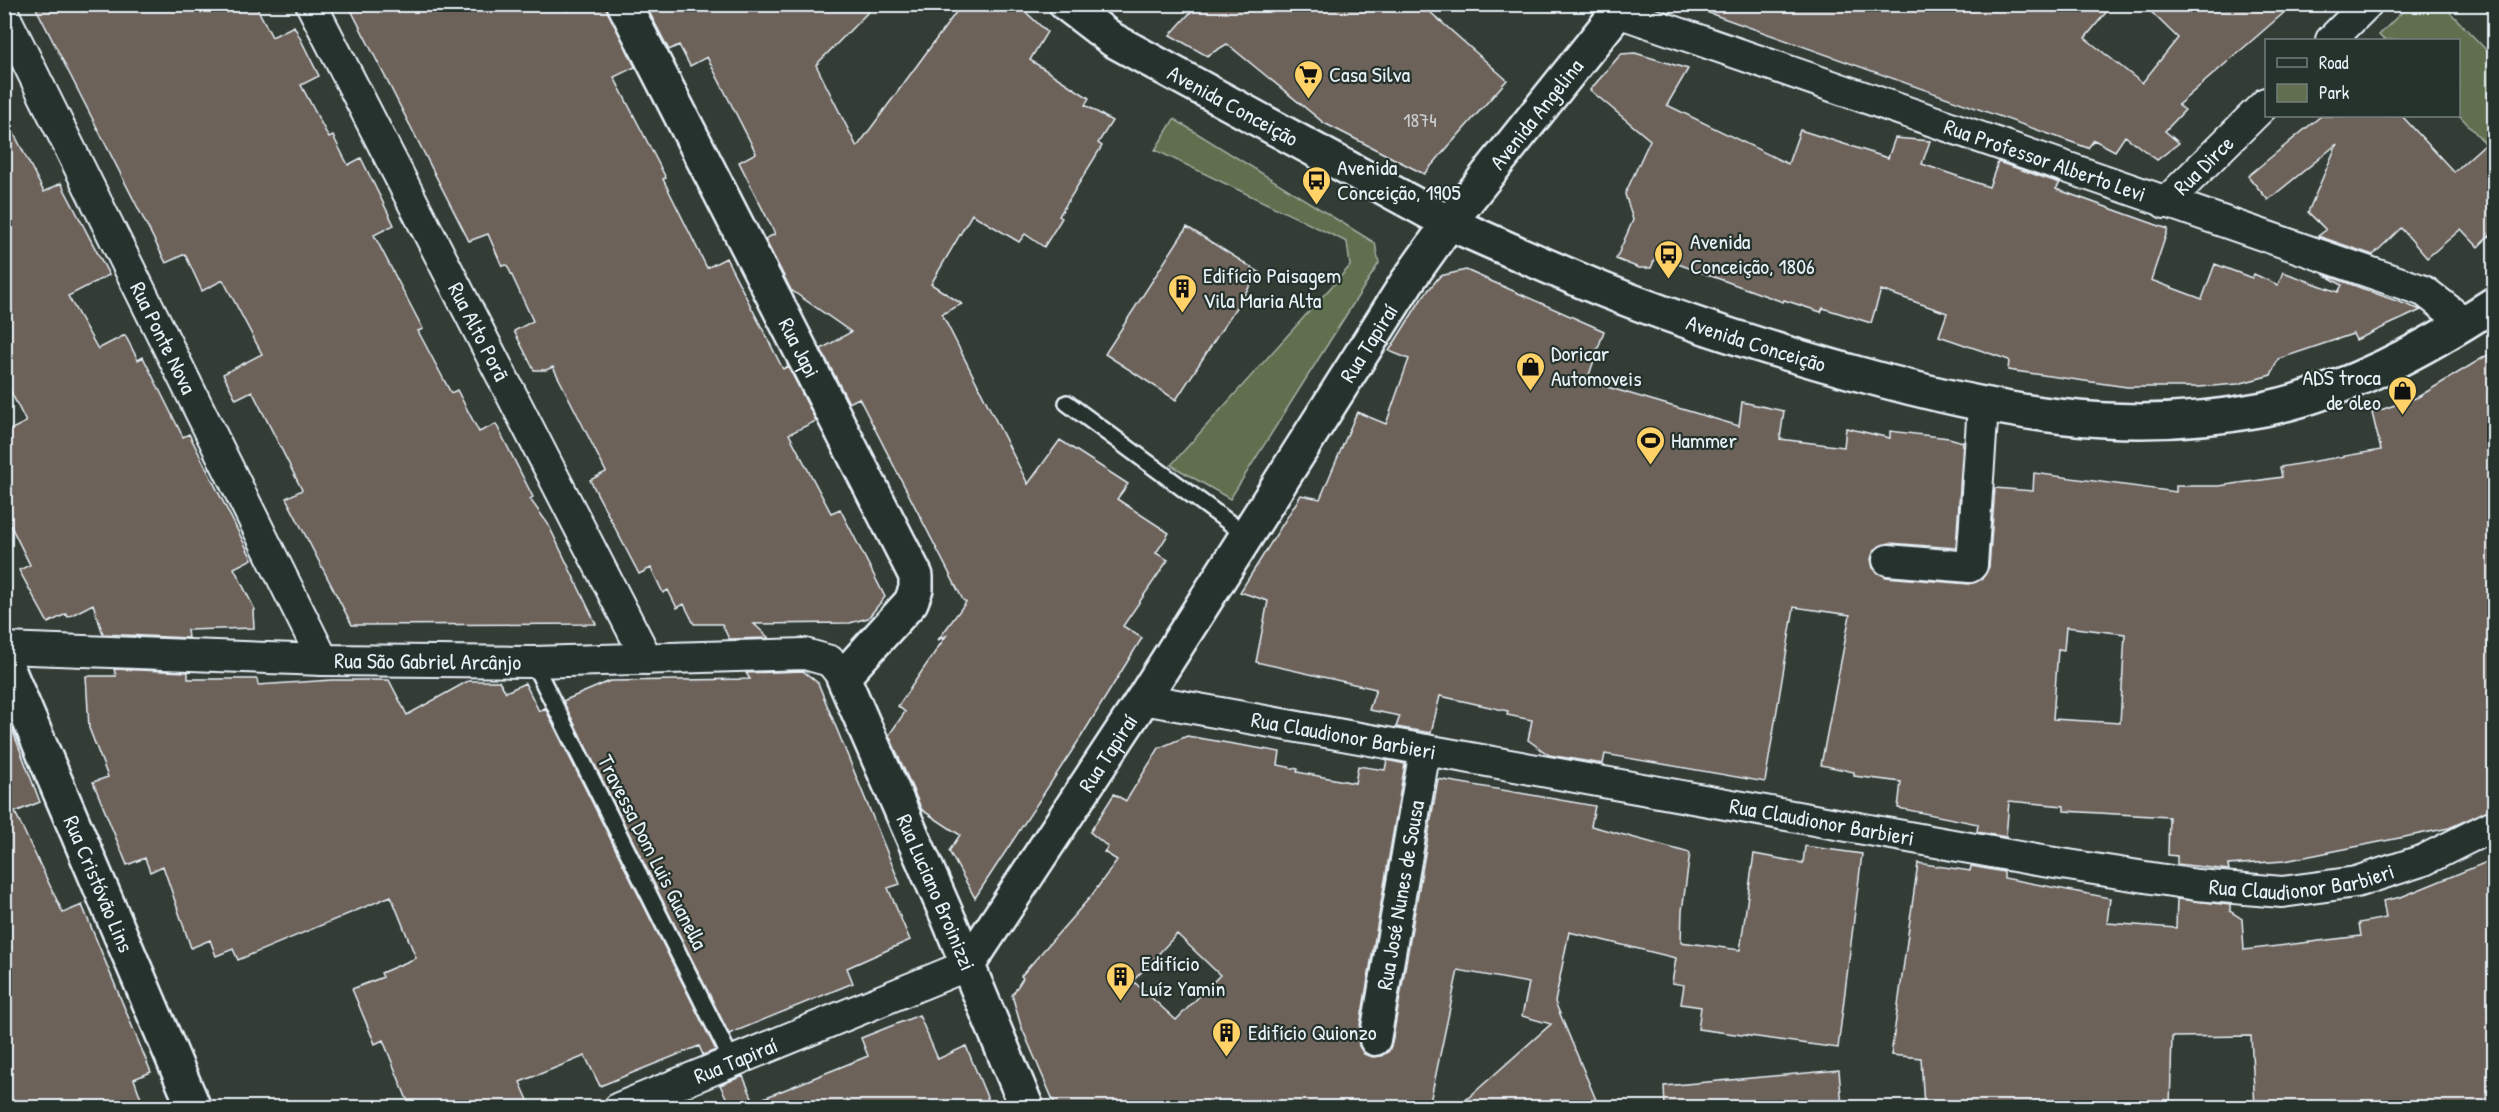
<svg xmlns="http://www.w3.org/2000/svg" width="2499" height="1112" font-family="'Patrick Hand',sans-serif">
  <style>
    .green { fill: #616f50; stroke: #a4b0a4; stroke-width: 1.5 }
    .building { fill: #6d625a; stroke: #e8f1f8; stroke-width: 1.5; fill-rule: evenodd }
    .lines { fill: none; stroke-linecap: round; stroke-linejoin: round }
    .service-casing { stroke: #e8f1f8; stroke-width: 20 }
    .minor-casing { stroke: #e8f1f8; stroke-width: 34 }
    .tertiary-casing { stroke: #e8f1f8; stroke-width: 38 }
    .secondary-casing { stroke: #e8f1f8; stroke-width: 38 }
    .service { stroke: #26332d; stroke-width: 15 }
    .minor { stroke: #26332d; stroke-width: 30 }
    .tertiary { stroke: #26332d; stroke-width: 33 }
    .secondary { stroke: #26332d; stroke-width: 33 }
    .labels { text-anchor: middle; stroke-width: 4.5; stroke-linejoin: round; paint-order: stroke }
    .number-label { font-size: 20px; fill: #c9cdd0 }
    .poi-label { font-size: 22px; fill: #e8f1f8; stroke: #26332d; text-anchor: start }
    .street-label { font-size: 22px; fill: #e8f1f8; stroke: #26332d }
  </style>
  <rect width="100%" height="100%" fill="#343c36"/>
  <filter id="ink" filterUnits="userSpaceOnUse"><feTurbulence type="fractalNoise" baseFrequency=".0167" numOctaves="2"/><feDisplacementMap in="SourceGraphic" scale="12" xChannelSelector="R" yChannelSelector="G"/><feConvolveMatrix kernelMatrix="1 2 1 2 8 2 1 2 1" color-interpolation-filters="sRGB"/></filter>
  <g filter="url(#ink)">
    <path class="green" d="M2409,5H2443L2494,58V153L2459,115L2458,40H2384L2379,35Z
      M1174,119L1375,243L1379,263L1230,499L1171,465L1350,266L1347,242L1155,150Z"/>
    <path class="building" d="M34,4H255L272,37L294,26L319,76L301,85L329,138L333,136L348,165L361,158L394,225L374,235L423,329L418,331L451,393L457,390L479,432L496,424L533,497L530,499L548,524L596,624L352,625L286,498L302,490L252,391L236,399L223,374L262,354L223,280L202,291L185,254L166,263Z
      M348,4H563L566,11L581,4H606L635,67L614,77L666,178L663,179L707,268L726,258L783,369L788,366L816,421L789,434L831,513L840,509L885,597L868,618L850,623L754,624L769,638L729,639L722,624H694L684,604L677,608L668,590L663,593L651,568L639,574L590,480L606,472L578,416L553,367L546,370H534L514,331L533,321L507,265L502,266L488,234L469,241Z
      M645,4H876L816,65L857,147L962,4H1017L1047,32L1030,60L1089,98L1085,105L1112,121L1098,143L1102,146L1059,216L1062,218L1044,247L1025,234L1019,242L972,214L931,284L962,304L942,314L1028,484L1060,440L1128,484L1117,499L1169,533L1156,553L1168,560L1123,626L1142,638L1081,737L975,898L949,851L960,835L922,810L889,735L905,712L898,706L946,636L938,640L966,602L963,600L859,398L849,403L821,349L851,332L791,290L765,239L775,234L739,162L756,153L707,57L690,66L679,45L669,50Z
      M1198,4H1421L1507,80L1424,174L1324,123L1227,44L1207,56L1170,35Z
      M1696,4H2113L2085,38L2142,83L2178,38L2143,4H2294L2178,105L2185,110L2165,131L2179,143L2157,160L2125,136L2115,151L2094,140L2088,148L1695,8Z
      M1635,53L1688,69L1667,105L1788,164L1800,130L1888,158L1895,138L1930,141L1922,164L1989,187L1998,162L2060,183L2056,189L2168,229L2151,280L2202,299L2215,264L2252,278L2254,274L2278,285L2283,272L2338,292L2342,285L2323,274L2421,310L2356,340L2353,334L2278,359L2271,375L2238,384L2199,387H2127L2008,370L2009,360L1939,336L1947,313L1881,290L1871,323L1823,308L1821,312L1784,300L1783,302L1656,256L1651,268H1639L1616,259L1633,220L1625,194L1650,140L1590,90L1621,54Z
      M4,114L44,192L61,183L109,275L68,296L98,349L125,335L138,360L143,357L183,437L189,434L252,559L234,568L255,610L253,611L254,628L187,630L188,638L103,634L93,604L68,617L66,614L48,623L19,570L30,565L4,512V433L26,422L4,378Z
      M2321,116H2402L2454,172L2494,136V231L2478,247L2461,229L2427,258L2401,228L2373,255L2318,236L2326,230L2308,212L2337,144L2268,200L2248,176Z
      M1187,227L1259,272L1176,400L1105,354Z
      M1466,270L1604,331L1587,381L1739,426L1742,402L1784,411L1780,439L1844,447L1846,428L1890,438V431L1949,438L1963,442L1956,548L1889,543L1874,550L1871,559L1873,568L1886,577L1969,584L1982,579L1989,567L1995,488L2033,491L2034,473L2176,492V486H2219L2282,477L2280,467L2381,450L2372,413L2418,397L2494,351V808L2449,828L2285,861L2228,865L2229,870L2177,864V856L2168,855L2169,817L2064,811V806L2009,801L2006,837L1977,832L1978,824L1898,808L1901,782L1854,776V772L1821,765L1850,615L1794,607L1765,782L1605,754L1603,764L1549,755L1528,740L1532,720L1507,715L1508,711L1440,696L1431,733L1396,727L1400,716L1369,710L1376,689L1256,662L1268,601L1240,592L1301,495L1320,499L1357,412L1386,424L1409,359L1389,351L1422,298L1440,276ZM2066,627L2125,634L2120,723L2053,719L2058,649L2064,650Z
      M114,669L188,672V679H257L258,685L332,680H389L407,715L468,681H499L506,692L525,683L539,711L545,708L716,1050L703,1055L699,1046L600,1086L585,1056L520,1082L531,1107H410L383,1040L375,1044L352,989L383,977L381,973L416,958L391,896L238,960L233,949L216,956L210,940L191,948L163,866L150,872L145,858L127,865L93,782L108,777L89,728L86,676H116Z
      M803,671L818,683L900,884L888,888L910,940L847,968L853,983L729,1034L563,701L610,681L750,679L746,673Z
      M7,716L40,802L15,812L63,913L82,905L151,1072L134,1079L144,1107H4V717Z
      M1187,736L1280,752L1278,765L1298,769L1297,772L1355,783L1358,766L1385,770L1387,760L1405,764L1358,1037L1359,1046L1364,1054L1373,1057L1381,1056L1389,1051L1392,1043L1438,779L1595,806L1591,826L1690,853L1682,911L1681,942L1740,950L1754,854L1803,863L1805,846L1862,854L1838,1048L1698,1029L1701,1007L1681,1004L1684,985L1672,983L1676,958L1569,932L1555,1002L1599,1107H1458L1551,1024L1522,1016L1529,983L1458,970L1429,1107H1056L1021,1026L1012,995L1023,978L1021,976L1092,895L1117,860L1104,852L1108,847L1090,832L1114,794L1126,801L1159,748ZM1177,934L1220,975L1176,1020L1133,981Z
      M2494,859V1107H2255L2251,1036L2172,1037L2170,1107H1924L1921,1058L1891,1055L1918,863L1970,871L1971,866L2004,872V878L2110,898L2107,923L2176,928L2177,899L2230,905V911L2242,919L2244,950L2361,936L2359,923L2386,918L2383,901L2401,897Z
      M919,1015L938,1059L966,1046L991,1107H731L720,1085L743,1076L754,1102L868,1056L861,1038Z
      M1839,1070L1842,1107H1665L1664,1086Z"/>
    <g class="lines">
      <defs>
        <path id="service" d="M1067,403L1246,535
          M533,662L732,1061"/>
        <g id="minor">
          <path id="s1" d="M311,4L647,659"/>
          <path id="s2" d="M1618,12L2424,291L2464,322"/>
          <path id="s3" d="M4,15L323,660"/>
          <path d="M2331,40L2367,4"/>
          <path id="s4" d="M2165,203L2266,103"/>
          <path d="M1888,560L1970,567L1972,565L1983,406"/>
          <path id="s5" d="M4,648L323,660L533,662L805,654L830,661L843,677"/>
          <path id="s6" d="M1143,699L2036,860L2197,885L2282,892L2356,882L2424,860L2494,825"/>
          <path id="s7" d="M1375,1040L1425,750"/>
          <path id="s8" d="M619,1108L968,965"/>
        </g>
        <g id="tertiary">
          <path id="s9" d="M624,4L916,576V589L911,602L843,677L949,920L1027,1108"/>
          <path id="s10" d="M4,660L194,1108"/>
          <path id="s11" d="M968,965L1143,699L1407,282L1449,223L1624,4"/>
        </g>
        <g id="secondary">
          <path id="s12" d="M1066,4L1113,40L1449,223C1499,245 1550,268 1601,289C1685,323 1772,350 1859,374C1996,412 2122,437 2264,409C2346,392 2425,349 2494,304"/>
        </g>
      </defs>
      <use href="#service" class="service-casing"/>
      <use href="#minor" class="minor-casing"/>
      <use href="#tertiary" class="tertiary-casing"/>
      <use href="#secondary" class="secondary-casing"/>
      <use href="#service" class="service"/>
      <use href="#minor" class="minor"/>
      <use href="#tertiary" class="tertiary"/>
      <use href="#secondary" class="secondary"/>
    </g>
  </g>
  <defs>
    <symbol id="supermarket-pin" viewBox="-11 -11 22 30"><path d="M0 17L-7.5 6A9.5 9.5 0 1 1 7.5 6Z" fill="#ffd166" stroke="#26332d"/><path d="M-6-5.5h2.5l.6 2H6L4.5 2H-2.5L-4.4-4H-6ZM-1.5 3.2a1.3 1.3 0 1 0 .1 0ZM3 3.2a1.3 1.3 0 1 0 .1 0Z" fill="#111"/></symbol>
    <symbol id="bus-pin" viewBox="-11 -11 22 30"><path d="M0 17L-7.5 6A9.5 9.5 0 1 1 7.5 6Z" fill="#ffd166" stroke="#26332d"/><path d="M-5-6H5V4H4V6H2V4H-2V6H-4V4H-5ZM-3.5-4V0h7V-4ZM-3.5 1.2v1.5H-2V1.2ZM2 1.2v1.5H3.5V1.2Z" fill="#111"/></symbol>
    <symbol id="building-pin" viewBox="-11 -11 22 30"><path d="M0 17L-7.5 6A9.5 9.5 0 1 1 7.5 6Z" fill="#ffd166" stroke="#26332d"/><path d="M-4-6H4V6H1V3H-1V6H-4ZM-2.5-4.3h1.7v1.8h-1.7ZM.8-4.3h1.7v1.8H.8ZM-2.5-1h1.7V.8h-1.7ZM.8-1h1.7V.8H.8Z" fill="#111"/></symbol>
    <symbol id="shop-pin" viewBox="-11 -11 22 30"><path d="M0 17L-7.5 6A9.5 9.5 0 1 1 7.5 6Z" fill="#ffd166" stroke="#26332d"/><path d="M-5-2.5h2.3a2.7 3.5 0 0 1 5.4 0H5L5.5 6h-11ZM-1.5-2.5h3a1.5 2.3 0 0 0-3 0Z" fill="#111"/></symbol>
    <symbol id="stadium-pin" viewBox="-11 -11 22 30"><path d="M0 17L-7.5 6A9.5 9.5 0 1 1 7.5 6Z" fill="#ffd166" stroke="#26332d"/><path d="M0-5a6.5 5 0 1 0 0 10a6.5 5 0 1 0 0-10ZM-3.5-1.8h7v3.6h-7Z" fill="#111"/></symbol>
  </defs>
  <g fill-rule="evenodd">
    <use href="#supermarket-pin" x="1292" y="58" width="33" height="45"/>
    <use href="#bus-pin" x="1300" y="164" width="33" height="45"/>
    <use href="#bus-pin" x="1652" y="238" width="33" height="45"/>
    <use href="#building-pin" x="1166" y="272" width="33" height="45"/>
    <use href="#shop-pin" x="1514" y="350" width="33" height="45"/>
    <use href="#shop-pin" x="2386" y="374" width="33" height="45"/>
    <use href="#stadium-pin" x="1634" y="424" width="33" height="45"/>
    <use href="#building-pin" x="1104" y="960" width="33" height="45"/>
    <use href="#building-pin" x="1210" y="1016" width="33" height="45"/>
  </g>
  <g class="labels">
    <g class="number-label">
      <text x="1420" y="127">1874</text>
    </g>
    <g class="poi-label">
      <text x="1329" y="82">Casa Silva</text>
      <text x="1337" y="175">Avenida<tspan x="1337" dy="25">Conceição, 1905</tspan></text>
      <text x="1690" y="249">Avenida<tspan x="1690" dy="25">Conceição, 1806</tspan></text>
      <text x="1203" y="283">Edifício Paisagem<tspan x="1203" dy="25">Vila Maria Alta</tspan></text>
      <text x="1551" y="361">Doricar<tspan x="1551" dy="25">Automoveis</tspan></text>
      <text x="2381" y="385" text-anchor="end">ADS troca<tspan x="2381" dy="25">de oleo</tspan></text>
      <text x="1671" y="448">Hammer</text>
      <text x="1141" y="971">Edifício<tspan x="1141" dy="25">Luíz Yamin</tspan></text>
      <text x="1248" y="1040">Edifício Quionzo</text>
    </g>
    <g class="street-label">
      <text dy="8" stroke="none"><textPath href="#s12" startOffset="196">Avenida Conceição</textPath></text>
      <text dy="8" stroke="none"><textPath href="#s11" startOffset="1024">Avenida Angelina</textPath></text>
      <text dy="8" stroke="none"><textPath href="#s2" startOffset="452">Rua Professor Alberto Levi</textPath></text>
      <text dy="8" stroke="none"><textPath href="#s4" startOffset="54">Rua Dirce</textPath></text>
      <text dy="8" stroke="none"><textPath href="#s1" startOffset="368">Rua Alto Porã</textPath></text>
      <text dy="8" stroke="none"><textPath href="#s3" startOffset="360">Rua Ponte Nova</textPath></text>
      <text dy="8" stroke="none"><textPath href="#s11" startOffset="740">Rua Tapiraí</textPath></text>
      <text dy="8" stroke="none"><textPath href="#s12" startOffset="772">Avenida Conceição</textPath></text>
      <text dy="8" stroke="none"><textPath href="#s9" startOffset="386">Rua Japi</textPath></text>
      <text dy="8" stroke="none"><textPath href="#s5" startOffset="424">Rua São Gabriel Arcânjo</textPath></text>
      <text dy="8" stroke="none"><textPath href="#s6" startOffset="204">Rua Claudionor Barbieri</textPath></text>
      <text dy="8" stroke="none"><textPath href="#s11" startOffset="254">Rua Tapiraí</textPath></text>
      <text dy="8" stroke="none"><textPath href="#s6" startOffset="690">Rua Claudionor Barbieri</textPath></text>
      <text transform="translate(653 852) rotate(63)" y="8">Travessa Dom Luis Guanella</text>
      <text dy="8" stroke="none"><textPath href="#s6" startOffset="1176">Rua Claudionor Barbieri</textPath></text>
      <text dy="8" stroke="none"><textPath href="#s10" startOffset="243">Rua Cristóvão Lins</textPath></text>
      <text dy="8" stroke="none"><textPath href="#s9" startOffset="1005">Rua Luciano Broinizzi</textPath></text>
      <text dy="8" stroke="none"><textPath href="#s7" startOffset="147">Rua José Nunes de Sousa</textPath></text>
      <text dy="8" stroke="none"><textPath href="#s8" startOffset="126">Rua Tapiraí</textPath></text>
    </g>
  </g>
  <rect width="2499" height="1112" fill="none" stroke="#26332d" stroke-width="24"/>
  <rect x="12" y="12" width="2475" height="1088" fill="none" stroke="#e8f1f8" stroke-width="2" filter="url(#ink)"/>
  <rect x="2265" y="39" width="195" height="78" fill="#26332d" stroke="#747f7e" stroke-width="1.5"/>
  <rect x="2277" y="58" width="30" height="9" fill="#26332d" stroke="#747f7e" stroke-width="1.5"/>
  <text x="2319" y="69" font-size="18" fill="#e8f1f8">Road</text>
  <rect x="2277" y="84" width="30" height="18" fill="#616f50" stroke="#747f7e" stroke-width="1.5"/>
  <text x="2319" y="99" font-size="18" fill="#e8f1f8">Park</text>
</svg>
